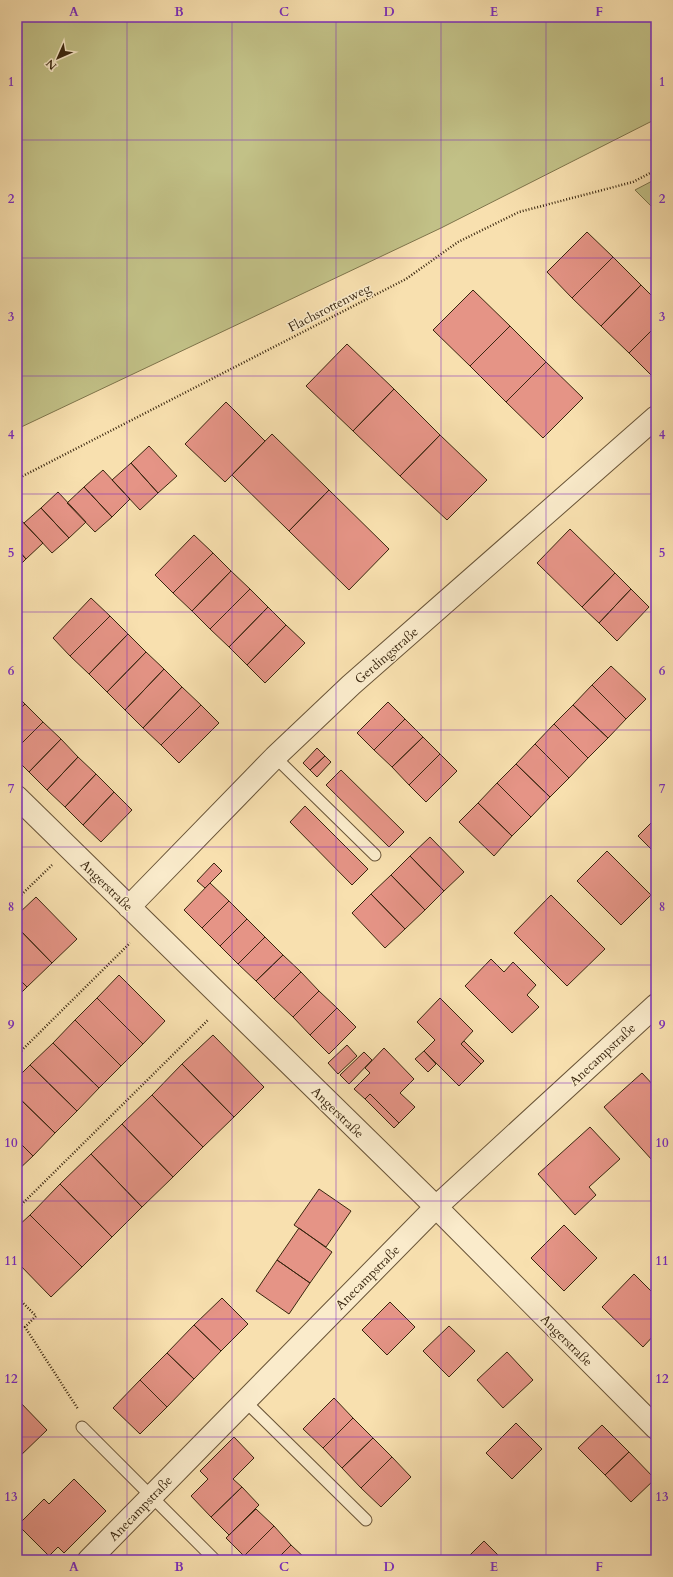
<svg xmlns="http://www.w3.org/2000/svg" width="673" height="1577" font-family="Cardo,serif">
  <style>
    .green { fill: #c2c187; stroke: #7e744b }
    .building { fill: #e59486; stroke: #39260f }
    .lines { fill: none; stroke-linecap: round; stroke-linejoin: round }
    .service-casing { stroke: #695437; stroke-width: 13 }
    .minor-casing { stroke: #695437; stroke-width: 24 }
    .path { stroke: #39260f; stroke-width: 2.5; stroke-dasharray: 1 2; stroke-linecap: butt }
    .service { stroke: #faebcb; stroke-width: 11 }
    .minor { stroke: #faebcb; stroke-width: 22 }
    .grid { fill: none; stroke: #7b2cbf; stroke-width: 1; stroke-opacity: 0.55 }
    .labels { text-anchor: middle; stroke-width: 3; stroke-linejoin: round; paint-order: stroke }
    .street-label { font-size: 13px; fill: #39260f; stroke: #faebcb }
    .neatline { fill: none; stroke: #7b2cbf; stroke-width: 1.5 }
    .grid-label { font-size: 13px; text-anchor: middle; font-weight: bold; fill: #7b2cbf }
  </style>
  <rect width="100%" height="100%" fill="#f8e0af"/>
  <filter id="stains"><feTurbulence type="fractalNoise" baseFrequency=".005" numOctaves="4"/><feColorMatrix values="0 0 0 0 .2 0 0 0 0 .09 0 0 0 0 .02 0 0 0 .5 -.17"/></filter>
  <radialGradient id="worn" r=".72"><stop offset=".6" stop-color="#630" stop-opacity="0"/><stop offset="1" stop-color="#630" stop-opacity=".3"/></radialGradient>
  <path class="green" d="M17,17H656V119L441,228L17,429Z
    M656,179V211L635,190Z"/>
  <path class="building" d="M587,232L613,257L572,298L547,272Z
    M613,257L641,285L601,326L572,298Z
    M641,285L656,300V326L629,353L601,326Z
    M473,290L510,326L470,366L433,330Z
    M510,326L546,362L506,402L470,366Z
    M656,326V380L629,353Z
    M347,344L394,389L353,431L306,386Z
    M546,362L583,398L543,438L506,402Z
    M394,389L440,435L400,476L353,431Z
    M226,402L265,441L225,482L185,444Z
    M272,434L329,490L289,531L232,475Z
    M440,435L487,480L447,520L400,476Z
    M149,446L177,476L158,493L131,463Z
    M131,463L158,493L140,510L112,480Z
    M103,470L130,499L112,517L84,487Z
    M84,487L112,517L95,532L67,503Z
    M329,490L389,549L349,590L289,531Z
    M58,492L86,522L69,538L41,508Z
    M41,508L69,538L52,553L24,523Z
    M17,516L43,543L26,559L17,549Z
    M570,529L615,573L582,607L537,563Z
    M194,535L213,553L173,593L155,575Z
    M17,549L26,559L17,568Z
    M213,553L231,571L192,611L173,593Z
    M231,571L250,589L210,629L192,611Z
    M615,573L631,589L599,623L582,607Z
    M250,589L268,607L229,647L210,629Z
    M631,589L649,607L617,641L599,623Z
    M91,598L110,616L70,656L53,638Z
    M268,607L286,625L247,665L229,647Z
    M110,616L128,634L89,674L70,656Z
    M286,625L305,643L265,683L247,665Z
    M128,634L146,652L107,692L89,674Z
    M146,652L164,669L125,710L107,692Z
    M611,666L646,699L626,719L592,685Z
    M164,669L182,687L143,728L125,710Z
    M592,685L626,719L608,738L573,705Z
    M182,687L201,705L161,745L143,728Z
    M17,696L25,704L17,712Z
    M388,702L405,719L374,750L357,733Z
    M25,704L43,722L17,748V712Z
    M201,705L219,723L179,763L161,745Z
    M573,705L608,738L588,758L554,724Z
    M405,719L423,737L392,767L374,750Z
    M43,722L61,739L29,772L17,760V748Z
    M554,724L588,758L569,778L535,744Z
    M423,737L440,754L409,785L392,767Z
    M61,739L78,757L47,790L29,772Z
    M535,744L569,778L550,797L516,764Z
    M317,748L325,756L310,770L303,763Z
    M440,754L457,771L426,802L409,785Z
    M325,756L331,762L317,777L310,770Z
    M78,757L96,774L65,807L47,790Z
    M516,764L550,797L531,817L497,783Z
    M341,770L404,832L389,847L326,785Z
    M96,774L114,792L83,825L65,807Z
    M497,783L531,817L512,836L478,803Z
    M114,792L132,810L101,842L83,825Z
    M478,803L512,836L494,856L459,822Z
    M305,806L368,869L352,885L290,822Z
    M656,818V854L638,836Z
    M430,837L464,872L444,891L410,856Z
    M607,851L651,895L621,925L577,881Z
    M410,856L444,891L425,910L391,875Z
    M214,863L222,871L205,888L197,881Z
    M391,875L425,910L405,929L371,894Z
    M210,883L229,901L202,928L184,910Z
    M371,894L405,929L385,948L352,913Z
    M551,895L605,949L567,986L514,933Z
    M36,897L77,939L52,963L17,927V915Z
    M229,901L247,919L220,946L202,928Z
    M247,919L265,937L238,964L220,946Z
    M17,927L52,963L27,987L17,977Z
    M265,937L283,955L256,981L238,964Z
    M283,955L301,972L274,999L256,981Z
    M491,959L504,972L513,962L536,985L527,995L539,1007L512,1033L465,986Z
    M301,972L319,991L293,1017L274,999Z
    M119,975L165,1021L143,1044L97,998Z
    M17,977L27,987L17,997Z
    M319,991L337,1008L310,1035L293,1017Z
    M97,998L143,1044L121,1066L75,1020Z
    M440,998L473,1031L461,1044L481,1064L459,1086L424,1051L435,1040L417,1022Z
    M337,1008L356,1027L329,1054L310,1035Z
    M75,1020L121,1066L99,1088L53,1043Z
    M213,1035L264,1087L234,1117L182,1064Z
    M464,1041L484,1061L481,1064L461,1044Z
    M53,1043L99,1088L77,1111L30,1065Z
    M347,1045L357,1056L338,1074L328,1063Z
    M384,1048L414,1079L400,1093L415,1107L399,1123L370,1094L365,1099L354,1089L370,1073L365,1068Z
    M424,1051L436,1064L428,1072L415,1059Z
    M364,1052L372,1060L349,1084L340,1075Z
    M182,1064L234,1117L203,1147L152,1095Z
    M30,1065L77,1111L55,1133L17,1096V1078Z
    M642,1073L656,1088V1157L652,1160L604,1107Z
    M370,1094L399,1123L394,1128L365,1099Z
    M152,1095L203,1147L173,1177L122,1124Z
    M17,1096L55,1133L33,1156L17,1140Z
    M122,1124L173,1177L142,1207L91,1154Z
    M590,1127L620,1159L589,1187L596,1195L575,1215L538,1174Z
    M17,1140L33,1156L17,1171Z
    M91,1154L142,1207L112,1237L60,1184Z
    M60,1184L112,1237L82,1267L30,1215Z
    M319,1189L351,1211L326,1247L294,1225Z
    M30,1215L82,1267L51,1297L17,1262V1227Z
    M564,1225L597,1258L564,1291L531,1258Z
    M299,1228L332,1252L310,1283L277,1260Z
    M277,1260L310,1283L289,1314L256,1291Z
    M634,1274L656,1296V1333L643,1347L602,1307Z
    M222,1298L248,1324L221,1351L194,1325Z
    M390,1302L415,1327L387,1355L362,1330Z
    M194,1325L221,1351L194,1379L167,1353Z
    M449,1326L475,1351L449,1377L423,1351Z
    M507,1352L533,1380L503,1408L477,1380Z
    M167,1353L194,1379L167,1407L140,1380Z
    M140,1380L167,1407L140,1434L113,1408Z
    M334,1398L353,1418L323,1448L303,1429Z
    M17,1399L47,1430L17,1459Z
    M353,1418L373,1438L342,1468L323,1448Z
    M516,1423L542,1449L512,1479L486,1453Z
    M602,1425L629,1452L605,1475L578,1448Z
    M234,1437L254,1458L233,1479L242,1487L211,1517L191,1496L208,1479L200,1471Z
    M373,1438L392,1457L361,1488L342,1468Z
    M629,1452L655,1479L631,1502L605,1475Z
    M392,1457L411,1477L381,1507L361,1488Z
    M74,1479L106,1511L64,1553L58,1547L49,1556L18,1525L44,1499L49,1504Z
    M242,1487L259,1505L229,1535L211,1517Z
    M256,1509L274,1526L244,1556L226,1538Z
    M274,1526L291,1545L276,1560H248L244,1556Z
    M484,1541L503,1560H465Z
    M291,1545L307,1560H276Z"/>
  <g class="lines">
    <defs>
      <path id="service" d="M275,757L375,855
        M245,1401L366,1520
        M82,1427L215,1560"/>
      <path id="minor" d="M17,797L436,1207L656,1428
        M129,907L275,757L351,685L656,417
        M89,1560L436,1207L656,1005"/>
    </defs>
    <use href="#service" class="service-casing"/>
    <use href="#minor" class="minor-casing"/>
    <path class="path" d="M17,479L406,279L458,242L519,212L633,182L656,170
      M17,899L52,865
      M17,1055L130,943
      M17,1209L208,1020
      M17,1297L36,1316L25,1327L78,1409"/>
    <use href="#service" class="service"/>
    <use href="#minor" class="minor"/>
  </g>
  <path class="grid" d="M127,17V1560M232,17V1560M336,17V1560M441,17V1560M546,17V1560M17,140H656M17,258H656M17,376H656M17,494H656M17,612H656M17,730H656M17,847H656M17,965H656M17,1083H656M17,1201H656M17,1319H656M17,1437H656"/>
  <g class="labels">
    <g class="street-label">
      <text transform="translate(329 307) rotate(-27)" y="5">Flachsrottenweg</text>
      <text transform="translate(386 655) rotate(-41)" y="5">Gerdingstraße</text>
      <text transform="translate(107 885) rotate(44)" y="5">Angerstraße</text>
      <text transform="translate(602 1054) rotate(-43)" y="5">Anecampstraße</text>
      <text transform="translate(338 1112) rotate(44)" y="5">Angerstraße</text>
      <text transform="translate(367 1277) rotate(-45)" y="5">Anecampstraße</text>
      <text transform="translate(567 1340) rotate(45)" y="5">Angerstraße</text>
      <text transform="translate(140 1508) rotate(-46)" y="5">Anecampstraße</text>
    </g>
  </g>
  <rect width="673" height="1577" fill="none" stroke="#f8e0af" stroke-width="44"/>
  <g transform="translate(58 58) rotate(225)" stroke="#faebcb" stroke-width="3" paint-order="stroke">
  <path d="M0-3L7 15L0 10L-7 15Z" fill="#39260f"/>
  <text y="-6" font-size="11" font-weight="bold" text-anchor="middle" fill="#39260f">N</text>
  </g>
  <rect x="22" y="22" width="629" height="1533" class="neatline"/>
  <g class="grid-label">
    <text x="74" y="16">A</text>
    <text x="179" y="16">B</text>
    <text x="284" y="16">C</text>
    <text x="389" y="16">D</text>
    <text x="494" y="16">E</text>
    <text x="599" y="16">F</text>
    <text x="11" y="86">1</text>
    <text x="662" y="86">1</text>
    <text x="11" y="203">2</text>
    <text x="662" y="203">2</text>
    <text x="11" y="321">3</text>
    <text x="662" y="321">3</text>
    <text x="11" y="439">4</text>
    <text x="662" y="439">4</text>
    <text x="11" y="557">5</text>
    <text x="662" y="557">5</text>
    <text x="11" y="675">6</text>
    <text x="662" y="675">6</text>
    <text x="11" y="793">7</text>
    <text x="662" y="793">7</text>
    <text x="11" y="911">8</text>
    <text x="662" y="911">8</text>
    <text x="11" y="1029">9</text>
    <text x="662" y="1029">9</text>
    <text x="11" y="1147">10</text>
    <text x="662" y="1147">10</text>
    <text x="11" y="1265">11</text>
    <text x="662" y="1265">11</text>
    <text x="11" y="1383">12</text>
    <text x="662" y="1383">12</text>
    <text x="11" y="1501">13</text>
    <text x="662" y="1501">13</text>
    <text x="74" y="1571">A</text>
    <text x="179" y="1571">B</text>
    <text x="284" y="1571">C</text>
    <text x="389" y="1571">D</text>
    <text x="494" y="1571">E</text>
    <text x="599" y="1571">F</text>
  </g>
  <rect width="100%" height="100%" filter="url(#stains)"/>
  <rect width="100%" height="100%" fill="url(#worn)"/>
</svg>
